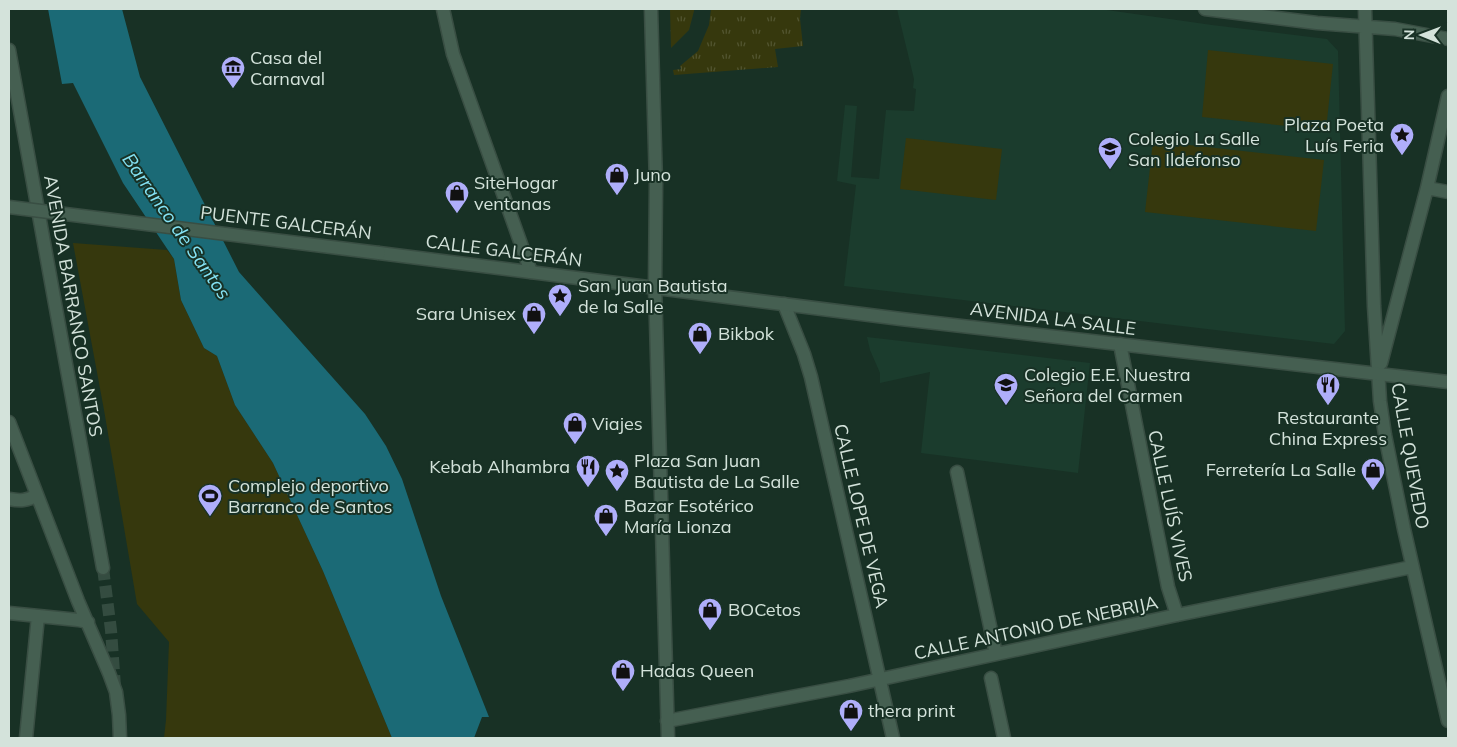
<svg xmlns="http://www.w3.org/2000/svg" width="1457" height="747" font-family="Mulish,sans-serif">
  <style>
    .built { fill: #1b3c2d }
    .green { fill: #36380d }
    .park { fill: url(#park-tufts) }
    .water { fill: #1b6a76 }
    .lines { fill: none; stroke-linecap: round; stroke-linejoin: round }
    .street-tunnel { stroke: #344c40; stroke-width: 12; stroke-dasharray: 12 6; stroke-linecap: butt }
    .street-casing { stroke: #394e43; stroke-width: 15 }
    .secondary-casing { stroke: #394e43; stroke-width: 15 }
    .street { stroke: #455f51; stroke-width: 12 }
    .secondary { stroke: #455f51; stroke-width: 12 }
    .secondary-bridge-casing { stroke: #394e43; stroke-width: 15; stroke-linecap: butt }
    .secondary-bridge { stroke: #455f51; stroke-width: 12 }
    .labels { text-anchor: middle; stroke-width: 4; stroke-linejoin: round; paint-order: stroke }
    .poi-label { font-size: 18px; fill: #d4e3db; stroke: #183125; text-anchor: start }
    .street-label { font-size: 18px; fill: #d4e3db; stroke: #183125 }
    .water-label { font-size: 19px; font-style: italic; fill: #85e3f5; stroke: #183125 }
  </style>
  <defs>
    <pattern id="park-tufts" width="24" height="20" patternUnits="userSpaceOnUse" patternTransform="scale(1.25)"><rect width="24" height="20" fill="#36380d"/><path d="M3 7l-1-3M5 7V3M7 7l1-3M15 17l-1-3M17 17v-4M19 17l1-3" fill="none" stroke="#525530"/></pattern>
  </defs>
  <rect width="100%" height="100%" fill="#183125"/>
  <path class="built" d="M897,9H1100L1212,25L1327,39L1338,51L1345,331L1334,344L844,286L856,185L837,181L845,105L857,106L851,177L879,179L886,110L914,111L916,89L913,88L914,79Z
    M867,337L1090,363L1078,473L921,453L930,372L880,383V373L870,350Z"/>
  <path class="green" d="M1208,50L1333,64L1326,130L1202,117Z
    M906,138L1002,149L996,200L900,189Z
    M1153,141L1324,160L1316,231L1145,212Z
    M73,243L167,250L174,259L181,300L204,348L217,356L235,405L273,463L323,571L392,738H164L166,720L169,642L137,604L104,410Z"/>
  <path class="park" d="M670,9H694V11L689,30L671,48Z
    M711,9H801L800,19L803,46L775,49L778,67L674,75L673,70L681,69L680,66L698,51L709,25Z"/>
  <path class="water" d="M48,9H122L140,77L239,272L365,414L386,446L402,479L441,596L489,717H482L474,738H392L323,571L273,463L235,405L217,356L204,348L181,300L174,259L123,183L73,83L62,84Z"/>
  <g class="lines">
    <path class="street-tunnel" d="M103,568L111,630L115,686"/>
    <defs>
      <path id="street" d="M443,9L453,54L531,272
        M1205,9L1317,23L1395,29L1448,39
        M1365,9L1374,306L1380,401L1385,435L1404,529L1448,721
        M9,50L103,568
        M1427,188L1448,192
        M784,304L804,354L811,377L893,738
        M1120,344L1168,587L1177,615
        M1381,363L1427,188L1448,96
        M9,422L78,601L109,673L116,692L119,715L120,738
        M957,472L996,654
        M9,499C20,501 27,501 37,495
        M9,613L78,620L88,622
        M991,678L1004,738
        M667,721L849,686L1177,615L1412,567
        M26,738L38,616"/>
      <path id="secondary" d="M651,9L656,184L655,287L668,738
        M379,253L901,319L1448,382"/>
    </defs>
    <use href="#street" class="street-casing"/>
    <use href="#secondary" class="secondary-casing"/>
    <use href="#street" class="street"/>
    <use href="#secondary" class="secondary"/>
    <defs>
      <path id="secondary-bridge" d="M9,207L379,253"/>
    </defs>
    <use href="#secondary-bridge" class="secondary-bridge-casing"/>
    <use href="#secondary-bridge" class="secondary-bridge"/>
  </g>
  <defs>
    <symbol id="museum-pin" viewBox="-11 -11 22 30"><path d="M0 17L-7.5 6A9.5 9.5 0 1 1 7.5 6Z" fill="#afaefa" stroke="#183125"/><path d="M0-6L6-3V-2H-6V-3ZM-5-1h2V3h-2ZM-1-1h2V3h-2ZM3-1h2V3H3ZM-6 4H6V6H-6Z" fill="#111"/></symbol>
    <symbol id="sight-pin" viewBox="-11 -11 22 30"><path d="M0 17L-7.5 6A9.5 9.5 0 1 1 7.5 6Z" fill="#afaefa" stroke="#183125"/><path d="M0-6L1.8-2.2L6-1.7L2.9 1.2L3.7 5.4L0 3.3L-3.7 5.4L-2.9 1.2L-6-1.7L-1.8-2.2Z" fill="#111"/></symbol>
    <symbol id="school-pin" viewBox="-11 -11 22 30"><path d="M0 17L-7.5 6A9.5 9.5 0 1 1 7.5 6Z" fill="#afaefa" stroke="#183125"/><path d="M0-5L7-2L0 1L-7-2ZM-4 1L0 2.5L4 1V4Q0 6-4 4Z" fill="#111"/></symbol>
    <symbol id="shop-pin" viewBox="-11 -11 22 30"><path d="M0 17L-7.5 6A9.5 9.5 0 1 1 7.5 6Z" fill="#afaefa" stroke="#183125"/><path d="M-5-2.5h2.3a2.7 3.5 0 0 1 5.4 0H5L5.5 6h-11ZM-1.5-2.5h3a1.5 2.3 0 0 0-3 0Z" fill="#111"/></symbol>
    <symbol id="restaurant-pin" viewBox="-11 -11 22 30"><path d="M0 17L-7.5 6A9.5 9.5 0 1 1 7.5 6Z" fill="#afaefa" stroke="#183125"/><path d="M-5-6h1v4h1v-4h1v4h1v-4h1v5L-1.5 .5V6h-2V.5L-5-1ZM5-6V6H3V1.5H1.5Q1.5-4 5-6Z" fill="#111"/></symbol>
    <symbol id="stadium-pin" viewBox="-11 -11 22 30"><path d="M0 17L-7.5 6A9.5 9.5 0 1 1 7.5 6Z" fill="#afaefa" stroke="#183125"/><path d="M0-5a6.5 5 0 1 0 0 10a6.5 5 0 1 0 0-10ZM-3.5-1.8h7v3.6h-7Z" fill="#111"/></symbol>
  </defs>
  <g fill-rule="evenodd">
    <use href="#museum-pin" x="219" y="54" width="28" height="38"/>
    <use href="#sight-pin" x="1388" y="121" width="28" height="38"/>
    <use href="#school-pin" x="1096" y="135" width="28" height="38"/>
    <use href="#shop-pin" x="603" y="161" width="28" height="38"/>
    <use href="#shop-pin" x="443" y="179" width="28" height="38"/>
    <use href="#sight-pin" x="546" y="282" width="28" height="38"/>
    <use href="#shop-pin" x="520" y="300" width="28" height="38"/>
    <use href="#shop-pin" x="686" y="320" width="28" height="38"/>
    <use href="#school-pin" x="992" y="371" width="28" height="38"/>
    <use href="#restaurant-pin" x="1314" y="371" width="28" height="38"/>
    <use href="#shop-pin" x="561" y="410" width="28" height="38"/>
    <use href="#restaurant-pin" x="574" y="453" width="28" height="38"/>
    <use href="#shop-pin" x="1359" y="456" width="28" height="38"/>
    <use href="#sight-pin" x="603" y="457" width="28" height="38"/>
    <use href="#stadium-pin" x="196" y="482" width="28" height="38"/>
    <use href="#shop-pin" x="592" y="502" width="28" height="38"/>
    <use href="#shop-pin" x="696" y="596" width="28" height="38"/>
    <use href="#shop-pin" x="609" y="657" width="28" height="38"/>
    <use href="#shop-pin" x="837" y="697" width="28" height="38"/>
  </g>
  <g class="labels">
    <g class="poi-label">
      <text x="250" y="64">Casa del<tspan x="250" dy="21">Carnaval</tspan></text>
      <text x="1384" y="131" text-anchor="end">Plaza Poeta<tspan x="1384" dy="21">Luís Feria</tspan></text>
      <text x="1128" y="145">Colegio La Salle<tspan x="1128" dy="21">San Ildefonso</tspan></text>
      <text x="634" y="181">Juno</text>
      <text x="474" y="189">SiteHogar<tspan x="474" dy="21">ventanas</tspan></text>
      <text x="578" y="292">San Juan Bautista<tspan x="578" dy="21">de la Salle</tspan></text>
      <text x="516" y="320" text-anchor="end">Sara Unisex</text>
      <text x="718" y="340">Bikbok</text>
      <text x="1024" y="381">Colegio E.E. Nuestra<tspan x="1024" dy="21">Señora del Carmen</tspan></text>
      <text x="1328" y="424" text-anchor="middle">Restaurante<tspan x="1328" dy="21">China Express</tspan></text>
      <text x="592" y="430">Viajes</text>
      <text x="634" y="467">Plaza San Juan<tspan x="634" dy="21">Bautista de La Salle</tspan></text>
      <text x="570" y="473" text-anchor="end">Kebab Alhambra</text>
      <text x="1356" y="476" text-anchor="end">Ferretería La Salle</text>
      <text x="228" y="492">Complejo deportivo<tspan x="228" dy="21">Barranco de Santos</tspan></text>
      <text x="624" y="512">Bazar Esotérico<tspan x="624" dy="21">María Lionza</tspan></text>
      <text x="728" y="616">BOCetos</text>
      <text x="640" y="677">Hadas Queen</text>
      <text x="868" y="717">thera print</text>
    </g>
    <g class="street-label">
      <text transform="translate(286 223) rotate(7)" y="6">PUENTE GALCERÁN</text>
      <text transform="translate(504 251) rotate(7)" y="6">CALLE GALCERÁN</text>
      <text transform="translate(73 306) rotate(80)" y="6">AVENIDA BARRANCO SANTOS</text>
      <text transform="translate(1053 319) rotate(7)" y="6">AVENIDA LA SALLE</text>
      <text transform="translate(1410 456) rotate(80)" y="6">CALLE QUEVEDO</text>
      <text transform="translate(1170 506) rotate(78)" y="6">CALLE LUÍS VIVES</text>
      <text transform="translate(861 516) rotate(77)" y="6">CALLE LOPE DE VEGA</text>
      <text transform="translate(1036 628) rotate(-12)" y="6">CALLE ANTONIO DE NEBRIJA</text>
    </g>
    <g class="water-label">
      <text transform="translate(177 226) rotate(55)" y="7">Barranco de Santos</text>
    </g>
  </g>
  <rect width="1457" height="747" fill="none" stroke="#d4e3db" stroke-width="20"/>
  <g transform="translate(1422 35) rotate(271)" stroke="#183125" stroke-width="4" paint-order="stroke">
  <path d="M0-4L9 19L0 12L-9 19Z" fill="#d4e3db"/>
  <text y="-8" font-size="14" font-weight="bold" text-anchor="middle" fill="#d4e3db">N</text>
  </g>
</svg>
